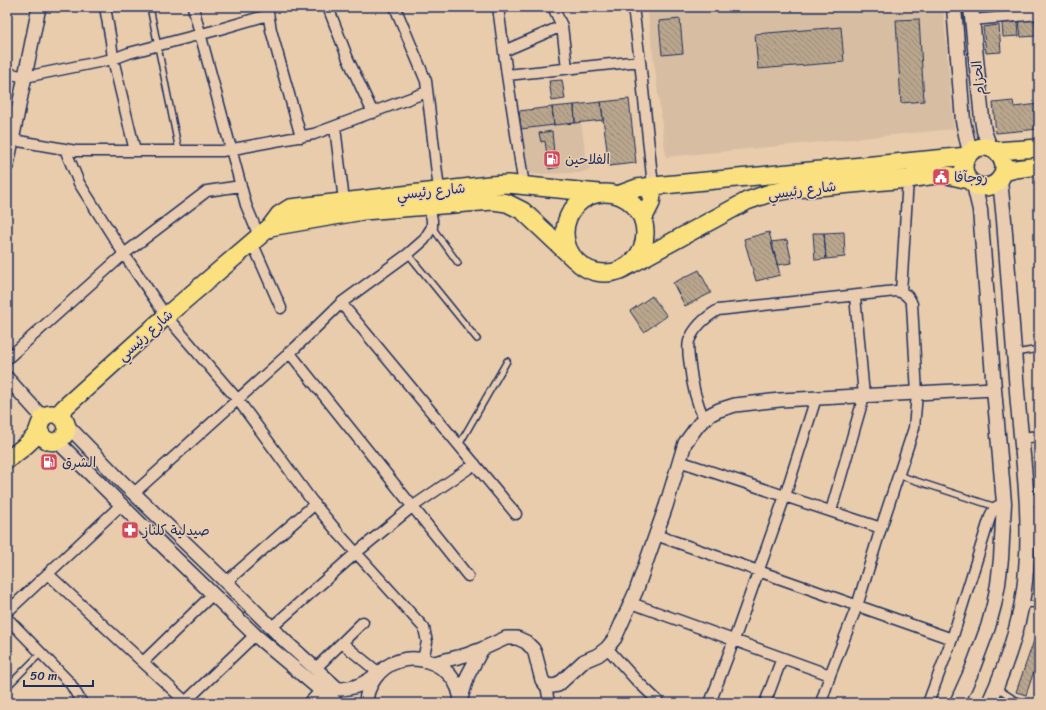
<svg xmlns="http://www.w3.org/2000/svg" width="1046" height="710" font-family="Sriracha,'Playpen Sans Arabic',sans-serif">
  <style>
    .built { fill: #d7bea2 }
    .building { fill: url(#building-back-hatch); stroke: #1b2f5e }
    .lines { fill: none; stroke-linecap: round; stroke-linejoin: round }
    .service-casing { stroke: #1b2f5e; stroke-width: 8 }
    .minor-casing { stroke: #1b2f5e; stroke-width: 13 }
    .tertiary-casing { stroke: #1b2f5e; stroke-width: 16 }
    .secondary-casing { stroke: #1b2f5e; stroke-width: 17 }
    .trunk-casing { stroke: #1b2f5e; stroke-width: 20 }
    .service { stroke: #eacdb1; stroke-width: 5 }
    .minor { stroke: #eacdb1; stroke-width: 10 }
    .tertiary { stroke: #eacdb1; stroke-width: 13 }
    .secondary { stroke: #eacdb1; stroke-width: 14 }
    .trunk { stroke: #fbe080; stroke-width: 17 }
    .labels { text-anchor: middle; stroke-width: 3; stroke-linejoin: round; paint-order: stroke }
    .street-label { font-size: 14px; fill: #1b2f5e; stroke: #eacdb1 }
    .poi-label { font-size: 14px; fill: #1b2f5e; stroke: #eacdb1; text-anchor: start }
  </style>
  <defs>
    <pattern id="building-back-hatch" width="6" height="6" patternUnits="userSpaceOnUse"><rect width="6" height="6" fill="#baa68d"/><path d="M-1 5l2 2M0 0l6 6M5-1l2 2" fill="none" stroke="#968876"/></pattern>
  </defs>
  <rect width="100%" height="100%" fill="#e9ccac"/>
  <filter id="ink" filterUnits="userSpaceOnUse"><feTurbulence type="fractalNoise" baseFrequency=".025" numOctaves="2"/><feDisplacementMap in="SourceGraphic" scale="8" xChannelSelector="R" yChannelSelector="G"/><feConvolveMatrix kernelMatrix="1 2 1 2 8 2 1 2 1" color-interpolation-filters="sRGB"/></filter>
  <g filter="url(#ink)">
    <path class="built" d="M647,7H943L954,129L666,157Z
      M581,122L587,163L591,169L580,173L527,174L521,129Z"/>
    <path class="building" d="M680,19L683,53L662,55L659,21Z
      M919,19L924,101L901,103L896,20Z
      M1035,20L1037,36L1021,37L1019,21Z
      M1018,22L1019,36L1003,37L1002,23Z
      M999,25L1001,52L986,53L983,27Z
      M841,27L844,62L758,69L755,34Z
      M562,80L565,99L552,101L549,81Z
      M629,99L636,163L609,166L601,102Z
      M1013,101L1014,107L1039,104V129L996,133L993,103Z
      M601,102L603,120L575,123L574,105Z
      M574,105L575,123L554,125L552,107Z
      M552,107L554,125L521,129L519,111Z
      M552,131L554,154L547,155L545,141L541,142L539,133Z
      M554,154H557L559,167L549,169L547,155Z
      M769,232L780,275L756,281L744,239Z
      M844,232L845,257L826,259L824,233Z
      M813,233H824L826,259L815,260Z
      M787,240L792,263L777,265L771,242Z
      M699,270L711,293L685,306L673,283Z
      M652,296L667,316L644,332L630,311Z
      M1038,629L1039,656L1026,695L1016,692Z"/>
    <g class="lines">
      <defs>
        <path id="service" d="M150,7L179,151
          M432,227L458,263
          M408,254L477,339
          M1015,353L1039,349
          M459,445L507,361
          M898,475L996,507
          M1022,605L1039,604
          M7,687L41,653
          M997,688L1014,699L1024,703"/>
        <path id="minor" d="M105,7L111,41L113,59L135,151
          M193,7L246,205L259,236
          M267,7L271,30L301,137
          M328,7L348,59L373,113
          M395,7L426,81L439,190
          M498,7L507,75L524,186
          M553,7L562,26L567,68
          M633,7L640,61L653,186
          M972,20L1039,14
          M504,51L562,26
          M7,73L25,77L113,59L129,53L213,31L268,15
          M507,75L640,61
          M335,127L344,201
          M7,139L76,151H222L314,134L427,92
          M65,149L79,183L124,254L166,316L238,400L312,501L340,535L424,628L427,642L423,659
          M252,242L281,308
          M901,292L908,179
          M341,303L516,514
          M289,352L468,576
          M7,359L124,254L207,191L241,186
          M704,419C696,401 692,385 690,366C689,358 687,349 689,341C694,328 706,317 718,310L896,291C904,292 909,296 912,304L917,394L914,428L881,528L857,606L830,675L821,703
          M1021,438L1039,436
          M679,461L881,528
          M134,493L295,348L341,303L408,254L424,240L432,227V220L429,205
          M1026,500L1039,499
          M831,511L864,396L855,296
          M656,535L952,639
          M48,574L187,703
          M226,582L315,504
          M631,603L830,675
          M7,612L121,505
          M7,618L70,683L82,703
          M272,627L356,553L412,507L475,464
          M342,643L379,673
          M607,648L635,679L660,703
          M143,662L213,594
          M315,669L363,622
          M546,685L549,703
          M184,703L255,635
          M309,703L321,690
          M710,703L734,640L785,496L816,398
          M765,703L782,658
          M928,703L952,639L991,514L996,507L1004,503"/>
        <path id="tertiary" d="M7,165L39,7
          M7,378L43,418
          M66,424L121,481L226,582L286,642L338,689C355,689 366,683 379,673
          M57,441L164,547L255,635L336,703
          M434,663L466,655L482,649L506,638H517L526,642L533,649L535,653L542,680L546,685L552,686L558,685L584,661L598,655L607,648L615,638L636,591L666,506L685,443L699,424L711,414L719,410L735,405L780,400L994,389
          M461,698L468,675L482,649
          M366,703C366,694 370,685 375,678C400,643 459,659 461,703"/>
        <path id="secondary" d="M954,7L963,121L970,153
          M971,7L982,119L984,131L990,148
          M957,703L972,670L988,627L994,605L998,584L1001,559L1004,503L994,389L980,210L974,185
          M989,703C1008,662 1023,615 1026,570C1031,515 1023,459 1018,404C1013,343 1009,281 1004,220L1000,180"/>
        <path id="trunk" d="M964 167a20 20 0 1 1 40 0a20 20 0 1 1-40 0Z
          M996,151L1039,148
          M1004,172L1015,169L1039,166
          M565 233a40 40 0 1 1 80 0a40 40 0 1 1-80 0Z
          M618,195L637,188L653,186L968,156
          M643,219L651,203L653,186
          M270,227L363,211L493,201L507,203L523,211L575,260
          M628,266L747,201L770,193L795,189L908,179L943,174L969,180
          M58,415L64,408L166,316L270,227L279,215L290,208L489,185L508,184L599,193
          M7,460C16,453 28,445 35,436C41,428 39,413 53,414C57,414 62,417 64,420C76,437 46,454 39,429"/>
      </defs>
      <use href="#service" class="service-casing"/>
      <use href="#minor" class="minor-casing"/>
      <use href="#tertiary" class="tertiary-casing"/>
      <use href="#secondary" class="secondary-casing"/>
      <use href="#trunk" class="trunk-casing"/>
      <use href="#service" class="service"/>
      <use href="#minor" class="minor"/>
      <use href="#tertiary" class="tertiary"/>
      <use href="#secondary" class="secondary"/>
      <use href="#trunk" class="trunk"/>
    </g>
  </g>
  <defs>
    <symbol id="fuel-square" viewBox="-11 -11 22 22"><rect x="-9" y="-9" width="18" height="18" rx="4" fill="#d1495b" stroke="#eacdb1"/><path d="M-5.5-6h7V0h2V4h1.3V-2.5L3-4.5l.8-.8L6-3V5H2.5V1h-1V6h-7ZM-4.2-4.7v3.2H.2V-4.7Z" fill="#fff"/></symbol>
    <symbol id="civic-square" viewBox="-11 -11 22 22"><rect x="-9" y="-9" width="18" height="18" rx="4" fill="#d1495b" stroke="#eacdb1"/><path d="M-.6-6.5H3V-4.5H.6V-3L4-1V1h2V6H-6V1h2V-1L-.6-3ZM-1.2 2.5V6h2.4V2.5Z" fill="#fff"/></symbol>
    <symbol id="pharmacy-square" viewBox="-11 -11 22 22"><rect x="-9" y="-9" width="18" height="18" rx="4" fill="#d1495b" stroke="#eacdb1"/><path d="M-2-6h4v4h4v4h-4v4h-4v-4h-4v-4h4Z" fill="#fff"/></symbol>
  </defs>
  <g fill-rule="evenodd">
    <use href="#fuel-square" x="542" y="149" width="20" height="20"/>
    <use href="#civic-square" x="931" y="167" width="20" height="20"/>
    <use href="#fuel-square" x="39" y="452" width="20" height="20"/>
    <use href="#pharmacy-square" x="120" y="520" width="20" height="20"/>
  </g>
  <g class="labels">
    <g class="street-label">
      <text transform="translate(978 78) rotate(-96)" y="5">الحزام</text>
      <text transform="translate(802 190) rotate(-7)" y="5">شارع رئيسي</text>
      <text transform="translate(431 191) rotate(-6)" y="5">شارع رئيسي</text>
      <text transform="translate(145 335) rotate(-42)" y="5">شارع رئيسي</text>
    </g>
    <g class="poi-label">
      <text x="565" y="164">الفلاحين</text>
      <text x="954" y="182">روجآفا</text>
      <text x="62" y="467">الشرق</text>
      <text x="143" y="535">صيدلية كلناز</text>
    </g>
  </g>
  <rect width="1046" height="710" fill="none" stroke="#eacdb1" stroke-width="24"/>
  <rect x="12" y="12" width="1022" height="686" fill="none" stroke="#1b2f5e" stroke-width="1.5" filter="url(#ink)"/>
  <path d="M24 680v6h69v-6" fill="none" stroke="#1b2f5e" stroke-width="2"/>
  <text x="30" y="680" font-size="12" fill="#1b2f5e" stroke="#eacdb1" stroke-width="3" paint-order="stroke">50 m</text>
</svg>
